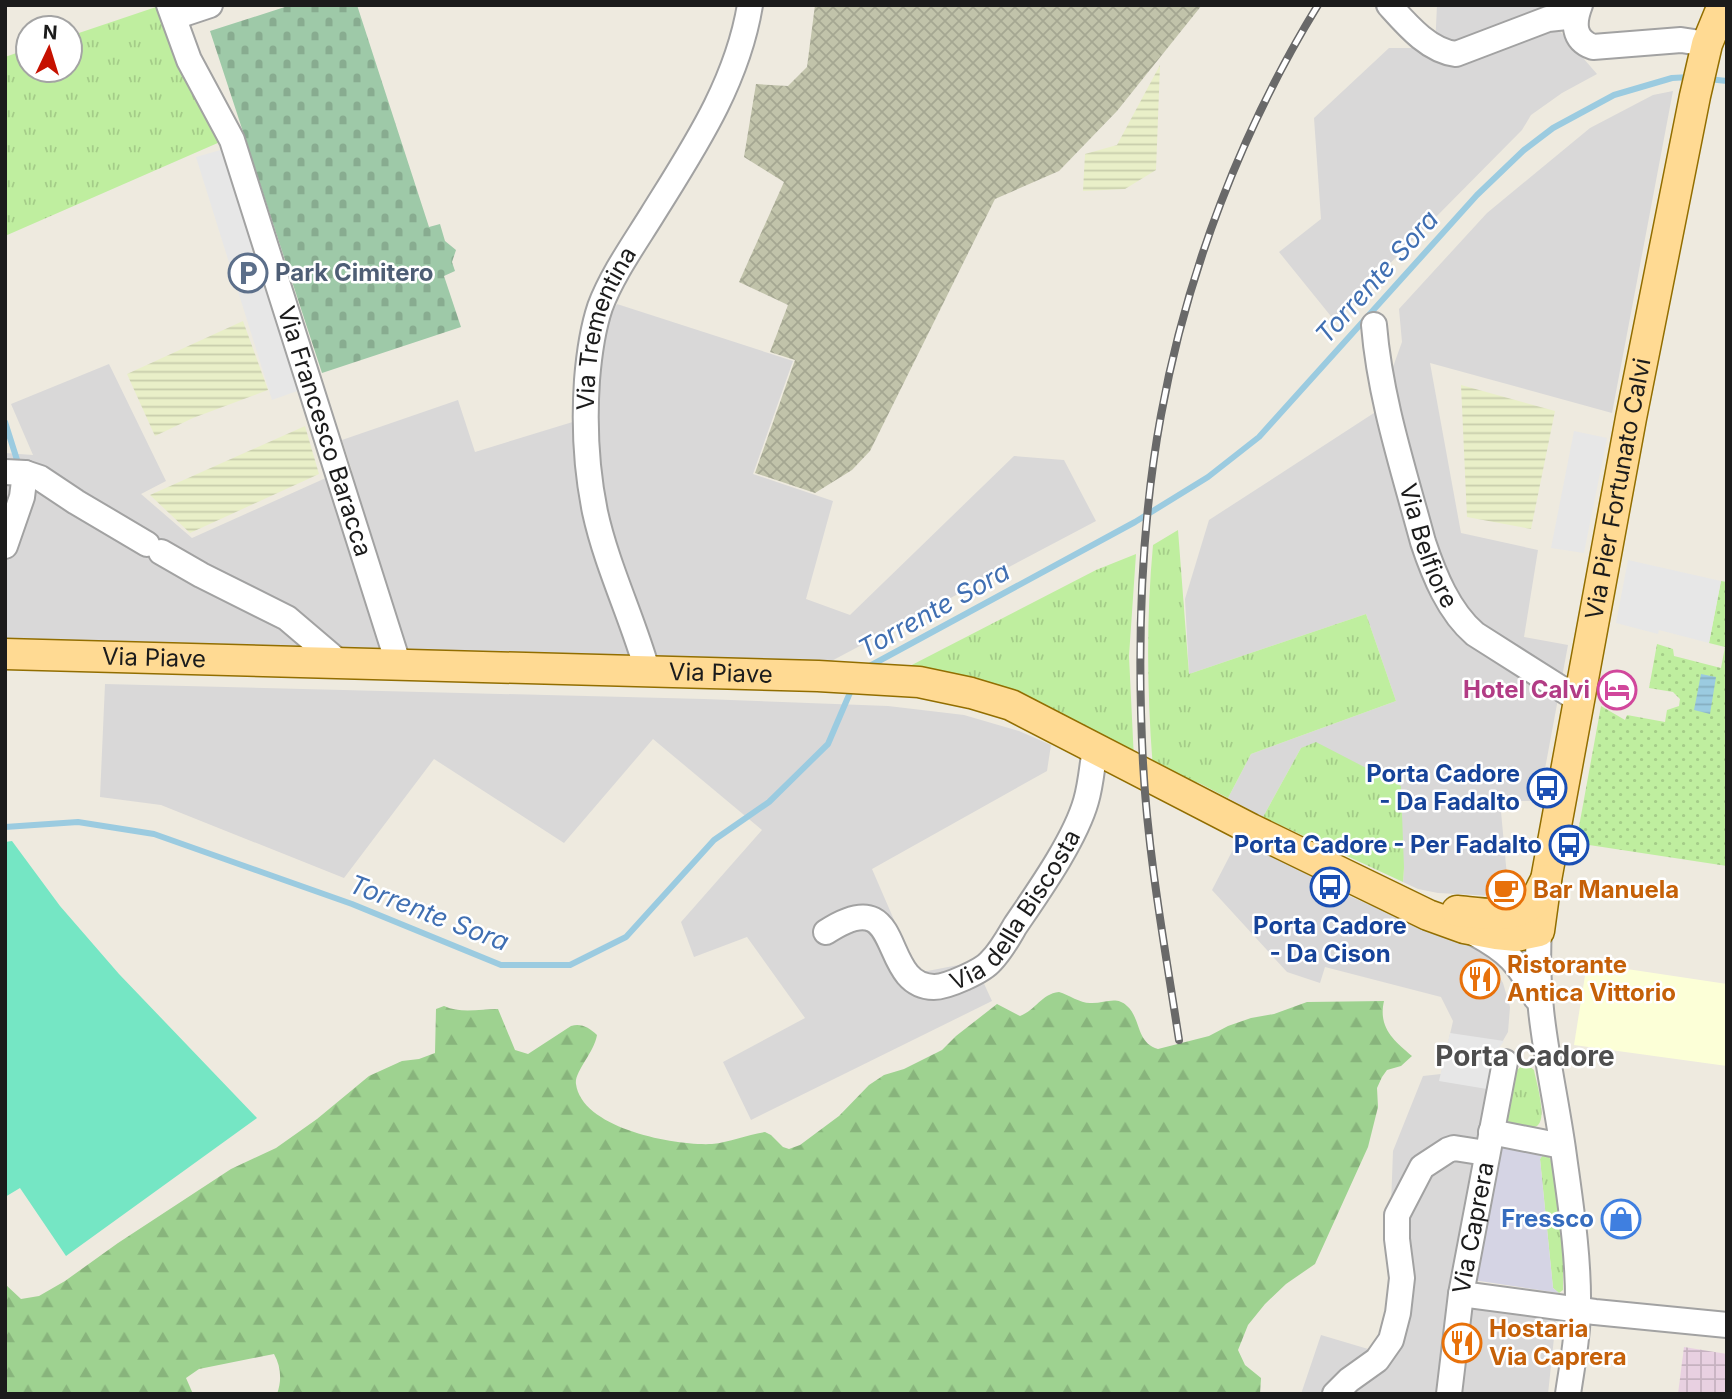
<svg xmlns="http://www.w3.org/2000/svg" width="1732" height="1399" font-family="Inter,sans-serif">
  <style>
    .residential { fill: #d9d8d8 }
    .industrial { fill: url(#industrial-grid) }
    .education { fill: #fcffd7 }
    .construction { fill: url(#construction-cross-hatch) }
    .farmland { fill: url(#farmland-rules) }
    .grass { fill: url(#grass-tufts) }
    .forest { fill: url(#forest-firs) }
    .cemetery { fill: url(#cemetery-stones) }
    .garden { fill: url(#garden-dots) }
    .pitch { fill: #75e6c4 }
    .parking { fill: #e7e7e7 }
    .plaza { fill: #d5d4e4 }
    .water { fill: url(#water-rules) }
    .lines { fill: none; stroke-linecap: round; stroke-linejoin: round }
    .stream { stroke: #9bcbe0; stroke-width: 6 }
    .minor-casing { stroke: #a2a2a2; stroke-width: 28 }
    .major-casing { stroke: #926e00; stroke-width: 33 }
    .minor { stroke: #fff; stroke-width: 24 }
    .major { stroke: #ffda93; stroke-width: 30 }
    .rail-casing { stroke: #696969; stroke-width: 8 }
    .rail { stroke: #fff; stroke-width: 5; stroke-dasharray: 16; stroke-linecap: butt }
    .labels { text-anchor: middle; stroke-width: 5; stroke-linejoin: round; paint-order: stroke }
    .service-label { font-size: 24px; font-weight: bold; fill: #4e5e75; stroke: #fff; text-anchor: start }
    .street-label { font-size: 24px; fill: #1b1b1b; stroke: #fff }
    .hotel-label { font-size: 24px; font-weight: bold; fill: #b23c85; stroke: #fff; text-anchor: end }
    .transit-label { font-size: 24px; font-weight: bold; fill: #164399; stroke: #fff; text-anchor: end }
    .food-label { font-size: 24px; font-weight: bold; fill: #c56008; stroke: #fff; text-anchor: start }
    .shop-label { font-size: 24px; font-weight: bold; fill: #366cbe; stroke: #fff; text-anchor: end }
    .water-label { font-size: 26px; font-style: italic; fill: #406fb2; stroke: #fff }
    .quarter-label { font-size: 28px; font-weight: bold; fill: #4e4e4e; stroke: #fff }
  </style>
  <defs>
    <pattern id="industrial-grid" width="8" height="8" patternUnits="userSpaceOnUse" patternTransform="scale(1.75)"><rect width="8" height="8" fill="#e8d0e1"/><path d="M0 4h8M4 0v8" fill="none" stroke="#c6b2c0"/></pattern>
    <pattern id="construction-cross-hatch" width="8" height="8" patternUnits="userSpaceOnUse" patternTransform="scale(1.75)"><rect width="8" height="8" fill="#c1c3aa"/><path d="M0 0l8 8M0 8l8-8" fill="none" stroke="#a5a792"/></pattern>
    <pattern id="farmland-rules" width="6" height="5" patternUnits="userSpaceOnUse" patternTransform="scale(1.75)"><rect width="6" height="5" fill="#e9efc8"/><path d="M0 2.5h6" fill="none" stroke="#c7ccab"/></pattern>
    <pattern id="grass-tufts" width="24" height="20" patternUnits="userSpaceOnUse" patternTransform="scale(1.75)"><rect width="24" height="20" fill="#bfee9f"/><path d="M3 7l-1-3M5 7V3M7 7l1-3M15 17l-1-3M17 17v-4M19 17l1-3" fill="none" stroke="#a4cc88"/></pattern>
    <pattern id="forest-firs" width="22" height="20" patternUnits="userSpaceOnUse" patternTransform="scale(1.75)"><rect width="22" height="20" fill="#9ed290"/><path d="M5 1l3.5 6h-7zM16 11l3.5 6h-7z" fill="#88b47c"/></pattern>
    <pattern id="cemetery-stones" width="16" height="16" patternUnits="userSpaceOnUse" patternTransform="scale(1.75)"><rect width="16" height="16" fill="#9ec9a8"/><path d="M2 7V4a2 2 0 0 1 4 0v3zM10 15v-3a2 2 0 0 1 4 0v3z" fill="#88ac90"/></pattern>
    <pattern id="garden-dots" width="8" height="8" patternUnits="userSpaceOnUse" patternTransform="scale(1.75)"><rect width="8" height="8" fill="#bfee9f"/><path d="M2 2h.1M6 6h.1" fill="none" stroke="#a4cc88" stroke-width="1.8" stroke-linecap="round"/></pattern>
    <pattern id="water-rules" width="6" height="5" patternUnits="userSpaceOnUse" patternTransform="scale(1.75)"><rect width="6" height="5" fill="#9bcbe0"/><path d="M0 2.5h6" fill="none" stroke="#85aec0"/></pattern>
  </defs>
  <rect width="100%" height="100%" fill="#eeeadf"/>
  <path class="residential" d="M1437,5H1550L1558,29L1597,74L1562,93L1531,115L1522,130L1334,320L1279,252L1321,219L1314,118L1389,48H1435Z
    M1673,91L1612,413L1430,363L1461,533L1538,550L1524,637L1568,645L1539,801H1500L1507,876L1505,894L1495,893L1494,896L1438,893L1418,889L1403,882L1404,868L1301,748L1263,817L1228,798L1251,754L1396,701L1366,614L1189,674L1185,599L1209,520L1377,411L1402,342L1399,309L1487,213L1590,128L1653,95Z
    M617,304L793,361L753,474L833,501L806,599L850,615L1014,456L1064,460L1096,521L822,666L5,646V453L33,455L11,404L109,364L166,481L141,494L192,538L328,477L352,471L342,440L458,400L475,452L589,417L593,345Z
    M105,684L704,699L888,706L964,715L1019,731L1051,745L1047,771L872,869L917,973L974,962L992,1001L751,1120L723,1062L805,1018L747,937L694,957L681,922L762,830L653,739L564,843L434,759L344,878L161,805L100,797Z
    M1239,838L1347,895L1435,933L1480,949L1489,959L1503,983L1510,1007L1508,1032L1497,1051L1487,1089H1490L1451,1299L1556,1319L1548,1394H1301L1321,1335L1395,1357L1408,1293L1391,1205L1393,1151L1423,1076L1441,1074L1453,1021L1441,997L1325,967L1320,983L1287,972L1212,890Z"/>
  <path class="industrial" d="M1684,1347L1727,1354V1394H1678Z"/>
  <path class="education" d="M1587,963L1727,984V1066L1574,1045Z"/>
  <path class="construction" d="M815,5H1202L1117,111L1059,171L995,199L870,451L852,470L815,493L755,473L795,360L770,352L788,305L739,282L784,182L744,157L756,84L788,86L807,67Z"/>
  <path class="farmland" d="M1160,65L1156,170L1125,189L1083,191L1085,154L1117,145Z
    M243,321L268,390L193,418L155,436L127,374Z
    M1461,385L1555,411L1531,529L1467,517Z
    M305,426L319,474L190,533L150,495Z"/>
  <path class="grass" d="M159,6C175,55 194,98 220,142L5,236V57L28,49V70H70V36Z
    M1178,530L1189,674L1366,614L1396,701L1251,754L1228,798L1199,783L1153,769C1147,694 1146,620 1153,545Z
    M1136,554L1129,656L1134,760L906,668L1096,570Z
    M1316,742L1401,786L1404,868L1403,882L1263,817L1301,748Z
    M1523,1065H1528L1534,1070C1536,1082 1550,1124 1534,1127C1526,1128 1514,1123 1506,1121L1517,1070Z
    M1542,1156L1549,1157L1553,1164L1563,1238V1290L1559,1293L1553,1288L1540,1159Z"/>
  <path class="forest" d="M1059,992C1069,995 1080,1003 1090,1003C1104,1004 1116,995 1127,1006C1141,1018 1136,1043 1158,1049L1209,1036L1228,1026L1251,1018L1274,1014L1307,1002L1384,1001C1378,1027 1393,1040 1412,1056L1401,1066L1387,1070L1382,1077L1377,1088L1378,1107L1368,1147L1315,1264L1286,1284L1265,1304L1248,1325L1238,1350L1245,1365L1261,1378L1260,1394H277C282,1381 281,1366 274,1354L199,1369L186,1378L193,1394H5V1284L21,1299L39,1296L65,1281L118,1243L231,1169L276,1148L317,1119L369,1076L402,1061L419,1059L435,1053L436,1009L444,1006C461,1014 480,1009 498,1009L515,1050L528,1054L571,1026C582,1023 589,1028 597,1035C594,1053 574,1072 576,1084C582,1129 676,1146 712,1144C730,1142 747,1135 765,1132L771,1135L783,1147L789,1149L800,1145L839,1116L869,1085L884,1075L904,1069L942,1050L956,1036L997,1004L1020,1016C1036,1010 1041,994 1059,992Z"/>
  <path class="cemetery" d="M291,5H357L429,227L440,224L445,241L456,250L452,262L455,271L444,276L461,327L322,373L210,31Z"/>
  <path class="garden" d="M1721,581L1727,582V866L1576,843L1601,706L1625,720L1627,715L1665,722L1667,710L1679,706L1680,699L1673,692L1649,688L1657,644L1673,649L1674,656L1721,668L1725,647L1709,643Z"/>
  <path class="pitch" d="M12,841L60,906L119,974L257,1118L66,1256L20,1188L5,1197V842Z"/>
  <path class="parking" d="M224,149L300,390L272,400L196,157Z
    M1574,431L1607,438L1584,553L1551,548Z
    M1628,560L1721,581L1709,643L1659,630L1658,634L1616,623Z
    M1450,1033L1504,1041L1497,1051L1487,1089L1439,1081Z"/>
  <path class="plaza" d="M1501,1147L1542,1156L1540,1159L1553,1288L1559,1293L1473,1280Z"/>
  <path class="water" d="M1701,674L1716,677L1710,714L1694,710Z"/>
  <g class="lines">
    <path class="stream" d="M1708,79L1727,81
      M5,422L18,463
      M866,668L1135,522L1208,477L1259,437L1477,195L1524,150L1553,128L1614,95L1672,78L1690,77
      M5,827L78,822L154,834L352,904L501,965H570L626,937L714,840L769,802L828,744L852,688"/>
    <defs>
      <g id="minor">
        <path id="s1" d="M169,5L189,60L232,140L399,666"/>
        <path d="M1389,5C1407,25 1429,51 1456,54L1548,19L1576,16"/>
        <path d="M1580,5C1573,23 1573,40 1593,47L1681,40L1707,44"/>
        <path d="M174,17L210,5"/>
        <path id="s2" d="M1374,325C1380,399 1404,471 1423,542C1434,575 1449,612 1475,634L1579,700"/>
        <path d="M5,472L25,473L40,478L76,502L147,544"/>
        <path d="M5,546L22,497L25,473"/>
        <path d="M161,552L201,575L287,618L341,664"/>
        <path id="s3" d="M648,673C633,619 607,567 595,512C586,468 584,424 587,380C589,355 592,331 600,307C612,275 634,244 652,215C693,149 737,84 750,5"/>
        <path d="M1525,924L1539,931C1534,1009 1552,1073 1563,1149C1570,1201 1579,1255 1578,1309C1578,1337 1572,1366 1568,1394"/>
        <path id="s4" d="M826,932C907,879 877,986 934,987C947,987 983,971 991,961C1001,951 1008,938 1015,926C1038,892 1075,840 1086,801C1091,784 1092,766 1095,749"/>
        <path d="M1474,933C1507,951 1520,963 1536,998"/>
        <path d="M1491,1132L1562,1146"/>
        <path d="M1461,1294L1595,1312L1727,1325"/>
        <path d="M1335,1394L1349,1380L1377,1360L1391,1340L1398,1313L1402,1278L1397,1239V1215L1422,1167L1448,1150L1454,1148L1486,1153"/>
        <path id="s5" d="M1449,1394L1461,1294L1505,1062"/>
      </g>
      <g id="major">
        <path id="s6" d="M5,654L818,676L919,682L971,693L1011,705L1251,829L1428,915L1464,928L1496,934L1516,936L1539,931L1546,880L1631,418L1695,96L1707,44L1723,5"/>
        <path d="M1457,911C1481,913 1517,921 1535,900C1539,895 1542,886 1546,880"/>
      </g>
    </defs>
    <use href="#minor" class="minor-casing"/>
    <use href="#major" class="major-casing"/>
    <use href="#minor" class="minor"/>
    <use href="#major" class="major"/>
    <defs>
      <path id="rail" d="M1179,1040C1165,948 1148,856 1143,763C1137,647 1140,530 1161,415C1187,272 1242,129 1318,5"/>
    </defs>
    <use href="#rail" class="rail-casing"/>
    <use href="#rail" class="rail"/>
  </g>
  <defs>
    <symbol id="parking-ring" viewBox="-11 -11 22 22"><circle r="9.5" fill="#fff" stroke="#5c6f8a" stroke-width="1.5"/><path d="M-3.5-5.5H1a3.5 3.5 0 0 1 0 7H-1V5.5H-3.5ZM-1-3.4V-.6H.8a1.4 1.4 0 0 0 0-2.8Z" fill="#5c6f8a"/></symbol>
    <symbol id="hotel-ring" viewBox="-11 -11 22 22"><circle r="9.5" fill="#fff" stroke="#d1479c" stroke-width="1.5"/><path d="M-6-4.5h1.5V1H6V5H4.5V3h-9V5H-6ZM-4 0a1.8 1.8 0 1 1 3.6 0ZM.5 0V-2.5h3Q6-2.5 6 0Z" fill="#d1479c"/></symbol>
    <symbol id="bus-ring" viewBox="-11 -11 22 22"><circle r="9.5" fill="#fff" stroke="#1a4fb4" stroke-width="1.5"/><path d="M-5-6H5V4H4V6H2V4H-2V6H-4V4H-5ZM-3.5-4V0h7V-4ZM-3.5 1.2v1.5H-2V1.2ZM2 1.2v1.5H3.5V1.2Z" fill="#1a4fb4"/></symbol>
    <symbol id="cafe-ring" viewBox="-11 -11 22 22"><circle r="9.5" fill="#fff" stroke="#e8710a" stroke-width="1.5"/><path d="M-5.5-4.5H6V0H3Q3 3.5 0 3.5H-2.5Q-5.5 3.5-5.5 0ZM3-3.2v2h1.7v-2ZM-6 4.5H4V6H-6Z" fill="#e8710a"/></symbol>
    <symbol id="restaurant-ring" viewBox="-11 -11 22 22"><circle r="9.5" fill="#fff" stroke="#e8710a" stroke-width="1.5"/><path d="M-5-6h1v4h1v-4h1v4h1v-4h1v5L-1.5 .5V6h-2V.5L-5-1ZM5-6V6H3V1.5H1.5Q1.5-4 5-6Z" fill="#e8710a"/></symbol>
    <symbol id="shop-ring" viewBox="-11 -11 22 22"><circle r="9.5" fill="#fff" stroke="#3f7fe0" stroke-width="1.5"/><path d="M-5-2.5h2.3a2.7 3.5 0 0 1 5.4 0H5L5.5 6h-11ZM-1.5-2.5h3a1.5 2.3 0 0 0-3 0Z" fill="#3f7fe0"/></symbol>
  </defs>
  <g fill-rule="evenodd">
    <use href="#parking-ring" x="226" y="251" width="44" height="44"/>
    <use href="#hotel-ring" x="1595" y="668" width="44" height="44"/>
    <use href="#bus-ring" x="1525" y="766" width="44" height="44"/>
    <use href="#bus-ring" x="1547" y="823" width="44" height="44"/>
    <use href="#bus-ring" x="1308" y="865" width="44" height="44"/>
    <use href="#cafe-ring" x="1484" y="868" width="44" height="44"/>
    <use href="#restaurant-ring" x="1458" y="957" width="44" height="44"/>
    <use href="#shop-ring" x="1599" y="1197" width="44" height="44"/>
    <use href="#restaurant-ring" x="1440" y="1321" width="44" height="44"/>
  </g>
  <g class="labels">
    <g class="service-label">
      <text x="275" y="281">Park Cimitero</text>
    </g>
    <g class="street-label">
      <text dy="8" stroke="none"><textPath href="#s3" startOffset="357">Via Trementina</textPath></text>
      <text dy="8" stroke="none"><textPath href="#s1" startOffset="455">Via Francesco Baracca</textPath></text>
      <text dy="8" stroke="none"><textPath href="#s6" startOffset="2040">Via Pier Fortunato Calvi</textPath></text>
      <text dy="8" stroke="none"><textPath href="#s2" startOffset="228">Via Belfiore</textPath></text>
      <text dy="8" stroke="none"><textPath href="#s6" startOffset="149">Via Piave</textPath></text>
      <text dy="8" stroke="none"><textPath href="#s6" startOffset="716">Via Piave</textPath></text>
      <text dy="8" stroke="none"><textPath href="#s4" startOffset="264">Via della Biscosta</textPath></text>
      <text dy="8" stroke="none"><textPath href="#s5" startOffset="168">Via Caprera</textPath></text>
    </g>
    <g class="hotel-label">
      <text x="1590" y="698">Hotel Calvi</text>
    </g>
    <g class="transit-label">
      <text x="1520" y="782">Porta Cadore<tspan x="1520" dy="28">- Da Fadalto</tspan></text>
      <text x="1542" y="853">Porta Cadore - Per Fadalto</text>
      <text x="1330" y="934" text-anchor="middle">Porta Cadore<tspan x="1330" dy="28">- Da Cison</tspan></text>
    </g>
    <g class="food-label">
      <text x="1533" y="898">Bar Manuela</text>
      <text x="1507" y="973">Ristorante<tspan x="1507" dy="28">Antica Vittorio</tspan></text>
      <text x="1489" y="1337">Hostaria<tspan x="1489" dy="28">Via Caprera</tspan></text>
    </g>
    <g class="shop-label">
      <text x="1594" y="1227">Fressco</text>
    </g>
    <g class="water-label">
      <text transform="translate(1377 277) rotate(-48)" y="9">Torrente Sora</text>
      <text transform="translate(934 610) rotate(-29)" y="9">Torrente Sora</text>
      <text transform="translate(429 913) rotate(21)" y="9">Torrente Sora</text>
    </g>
    <g class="quarter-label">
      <text x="1525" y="1066">Porta Cadore</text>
    </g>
  </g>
  <rect width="1732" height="1399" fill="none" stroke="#1b1b1b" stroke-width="14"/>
  <g transform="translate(49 49) rotate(4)"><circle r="33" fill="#ffffff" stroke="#a4a4a4" stroke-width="2"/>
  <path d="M0-5L12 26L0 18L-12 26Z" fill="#c61100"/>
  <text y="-10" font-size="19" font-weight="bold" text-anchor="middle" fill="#1b1b1b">N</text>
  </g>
</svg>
